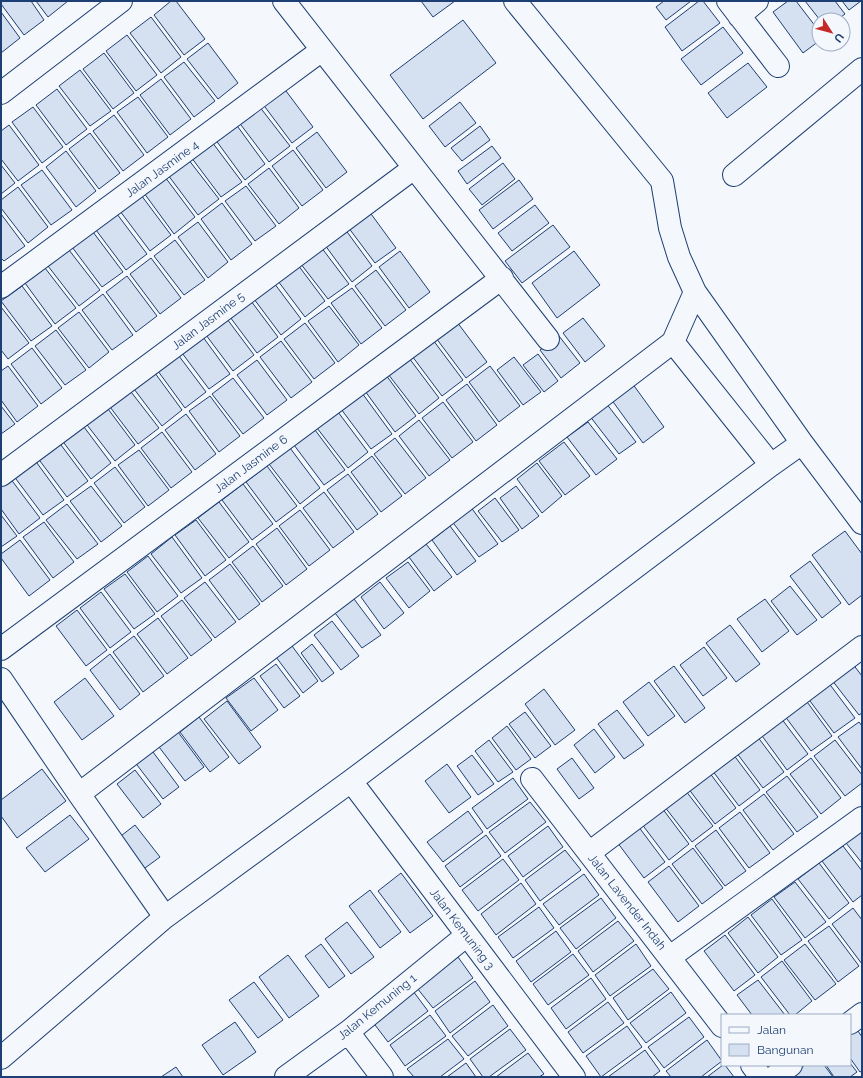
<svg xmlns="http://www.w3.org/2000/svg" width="863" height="1078" font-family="Raleway,sans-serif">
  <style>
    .building { fill: #d5e0f0; stroke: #1d3f73 }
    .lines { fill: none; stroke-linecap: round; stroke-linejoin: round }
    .minor-casing { stroke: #1d3f73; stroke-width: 24 }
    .minor { stroke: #f4f7fb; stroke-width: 22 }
    .labels { text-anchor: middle; stroke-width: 3; stroke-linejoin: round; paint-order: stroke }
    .street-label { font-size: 12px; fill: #1d3f73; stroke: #f4f7fb }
  </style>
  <rect width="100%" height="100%" fill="#f4f7fb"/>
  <path class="building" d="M1,1H31L44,20L24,35L1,4Z
    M36,1H68L48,17Z
    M171,1H176L205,39L184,55L154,15Z
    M421,1H455L433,17Z
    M664,1H691L666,20L656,7Z
    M699,1H703L720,23L682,51L665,27Z
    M788,1H796L819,31V41L803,53L773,12Z
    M805,1H835L845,14L837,20H820Z
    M842,1H861L849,10Z
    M1,12L20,38L1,53Z
    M151,17L181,57L161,73L130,33Z
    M463,20L496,63L423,119L390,75Z
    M723,27L743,53L701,85L681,59Z
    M127,35L157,75L136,91L106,51Z
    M208,43L238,83L218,99L187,59Z
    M104,53L134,93L113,109L83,69Z
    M184,62L215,101L194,117L164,77Z
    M748,63L767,87L727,118L708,93Z
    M80,70L111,111L90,126L59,86Z
    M161,79L191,119L170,135L140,95Z
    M283,87L313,127L292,143L262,103Z
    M57,89L87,129L66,145L36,105Z
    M138,97L168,137L147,153L117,112Z
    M460,102L476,123L445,147L429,126Z
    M259,106L290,146L269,162L238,121Z
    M33,107L63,147L42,163L12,122Z
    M114,115L144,155L123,171L93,131Z
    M235,123L265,164L245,180L215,139Z
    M9,125L39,165L18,181L1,159V131Z
    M480,126L490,140L462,161L451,148Z
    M317,132L347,172L326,188L296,148Z
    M90,133L120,173L99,189L69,149Z
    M212,142L242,182L221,197L191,157Z
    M492,146L501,158L467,184L458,171Z
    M293,150L323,190L302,206L272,166Z
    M66,151L96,191L76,207L46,167Z
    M188,159L219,199L198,215L168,175Z
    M503,163L515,179L482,205L469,189Z
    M1,165L15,183L1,194Z
    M269,168L299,208L279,224L248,184Z
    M42,170L72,210L51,225L21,185Z
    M165,177L195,217L174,234L144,193Z
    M519,180L533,199L493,229L479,210Z
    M246,186L276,226L255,241L225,201Z
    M18,187L48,227L28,243L1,208V200Z
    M141,195L171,235L150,251L120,211Z
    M222,203L252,244L231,260L201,219Z
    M535,205L549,223L512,251L498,233Z
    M366,207L396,248L375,263L345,223Z
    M1,214L25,246L4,261L1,258Z
    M117,214L147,254L126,270L96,230Z
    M198,222L228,262L208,278L178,237Z
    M342,225L372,266L352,282L322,241Z
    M553,225L570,247L522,283L505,261Z
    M93,232L123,272L102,287L72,247Z
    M175,240L205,280L184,295L154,256Z
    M318,243L349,284L328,299L297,259Z
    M69,250L100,290L79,306L48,266Z
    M400,251L430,292L409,308L379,267Z
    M574,251L600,285L557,318L532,283Z
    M151,258L181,298L160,314L130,274Z
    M295,261L325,301L305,317L275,277Z
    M45,268L76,308L55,324L25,283Z
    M376,270L406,310L385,326L355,286Z
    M127,276L157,316L136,332L106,292Z
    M271,279L301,319L281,335L251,295Z
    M22,286L52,326L31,341L1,301Z
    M352,288L382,328L361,344L331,303Z
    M103,294L133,335L112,350L82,310Z
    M248,297L278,337L257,353L227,313Z
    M329,306L359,345L338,362L308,321Z
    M1,307L29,343L8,359L1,350Z
    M79,312L109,352L89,368L58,328Z
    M224,315L254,355L233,371L203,331Z
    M583,318L605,346L585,362L563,333Z
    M457,322L487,362L466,378L436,338Z
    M305,323L335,363L314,379L284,339Z
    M56,330L86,370L65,385L35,346Z
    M200,333L230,374L209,389L179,349Z
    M559,336L580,363L561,378L540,350Z
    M433,340L463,380L442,396L412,356Z
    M281,341L312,382L291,398L260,357Z
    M32,348L62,388L41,404L11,364Z
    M176,352L206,392L185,408L155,367Z
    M538,354L558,381L544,392L523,365Z
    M514,357L541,392L523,405L497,370Z
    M409,358L439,398L419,414L388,374Z
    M257,360L287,400L267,415L237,375Z
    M8,366L38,406L17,422L1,400V371Z
    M490,366L520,406L499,422L469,382Z
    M152,369L182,410L162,426L131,385Z
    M386,375L416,416L395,432L365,391Z
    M233,378L264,418L243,434L212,394Z
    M632,383L664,427L643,443L611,399Z
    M467,384L497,425L476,441L446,400Z
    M128,388L159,428L138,444L107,403Z
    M362,393L392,434L371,449L341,409Z
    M210,396L240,436L219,452L189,411Z
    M443,402L473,442L452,458L422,418Z
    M606,403L636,442L619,454L589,415Z
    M105,405L135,445L115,461L84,421Z
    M1,406L15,424L1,434Z
    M338,412L368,452L348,468L317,428Z
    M186,414L216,454L195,470L165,430Z
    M419,420L450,460L429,476L399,436Z
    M588,422L617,459L596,475L567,437Z
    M81,423L111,463L91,479L61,439Z
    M315,430L345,470L324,485L294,445Z
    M162,432L192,472L171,488L141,448Z
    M395,438L426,478L405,494L374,454Z
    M58,441L88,481L67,497L37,457Z
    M564,442L590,476L565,495L539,461Z
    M290,448L320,488L300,504L269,464Z
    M139,450L169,490L148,506L118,465Z
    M372,456L402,496L381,512L351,472Z
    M34,459L64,500L43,515L13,475Z
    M537,463L562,496L542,513L517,479Z
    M267,466L297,506L276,522L246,482Z
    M115,467L145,507L124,523L94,483Z
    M348,474L378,514L357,530L327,490Z
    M10,478L40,518L19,534L1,509V484Z
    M243,484L273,524L252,540L222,500Z
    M91,486L122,526L101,542L70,501Z
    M516,486L539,516L522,529L500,498Z
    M324,492L354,532L333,548L303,508Z
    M495,498L519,530L502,542L478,511Z
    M219,502L249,542L229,558L198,518Z
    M67,504L98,544L77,559L46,520Z
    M470,506L498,544L479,557L451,520Z
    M300,510L330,550L309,566L279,526Z
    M1,515L17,536L1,547Z
    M196,520L226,560L205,576L175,535Z
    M44,522L74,562L53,578L23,537Z
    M450,526L476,561L457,575L432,540Z
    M277,528L307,569L286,585L256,544Z
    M845,531L862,554V595L849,605L812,555Z
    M172,537L202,578L181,593L151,554Z
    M20,540L50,580L29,596L1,558V554Z
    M426,544L452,577L434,591L409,557Z
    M253,546L283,586L262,602L232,562Z
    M148,556L178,596L157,612L127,572Z
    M810,561L841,603L822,618L790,576Z
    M408,562L430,591L409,608L386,578Z
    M230,564L260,604L239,620L209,580Z
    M125,574L155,614L134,629L104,589Z
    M205,582L236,622L215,638L184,598Z
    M380,582L404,613L384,629L361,597Z
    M790,586L817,620L797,635L771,601Z
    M101,592L131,632L110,648L80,608Z
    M354,599L381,635L362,648L335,613Z
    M765,599L789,631L762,652L737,619Z
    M182,600L212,640L191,656L161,616Z
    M77,610L107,650L86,666L56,626Z
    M158,618L188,658L167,674L137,634Z
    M332,621L359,656L341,670L314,635Z
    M730,625L760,664L736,682L706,643Z
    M134,636L164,676L143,692L113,652Z
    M312,644L334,673L322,682L301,653Z
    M292,646L318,681L303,693L276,657Z
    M704,647L727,678L703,696L680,665Z
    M110,654L140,694L120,710L90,670Z
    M849,659L862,676V713L859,715L828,675Z
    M276,664L300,696L284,708L260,676Z
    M674,666L705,708L685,723L654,681Z
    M85,678L114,716L82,740L54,702Z
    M254,678L278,710L251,731L226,698Z
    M825,678L855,718L834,733L804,693Z
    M649,682L675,716L648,736L623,702Z
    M544,689L575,730L555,745L525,704Z
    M802,695L832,736L811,751L781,711Z
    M227,701L261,747L239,764L204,719Z
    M617,710L644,745L624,759L598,724Z
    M525,712L551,746L535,758L509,724Z
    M778,714L808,754L787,770L757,729Z
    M199,717L229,757L210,772L180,732Z
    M859,722L862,726V769L838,737Z
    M507,726L531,759L516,770L492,738Z
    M175,728L204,767L185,781L156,743Z
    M594,729L615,757L595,773L574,745Z
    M754,732L784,772L763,788L733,748Z
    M489,740L513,772L498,782L475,751Z
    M835,740L862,775V783L845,796L814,756Z
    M150,748L179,787L163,799L134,761Z
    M730,750L760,790L739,806L709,766Z
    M472,755L494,784L478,795L457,766Z
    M572,758L594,788L579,799L557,769Z
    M811,758L841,798L821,814L790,774Z
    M447,764L471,797L449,813L425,781Z
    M706,768L736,808L715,824L685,784Z
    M42,769L66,801L17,838L1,816V800Z
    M135,770L161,804L143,818L117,784Z
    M787,776L818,817L797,832L766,792Z
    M513,778L528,799L487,829L472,808Z
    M682,786L713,826L692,842L661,802Z
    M764,794L794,834L773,850L743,810Z
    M530,802L546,822L505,853L489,832Z
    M659,804L689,844L669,860L638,819Z
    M468,811L483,832L443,862L427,842Z
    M740,812L770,853L749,868L719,828Z
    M70,815L89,839L45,872L26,848Z
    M635,822L665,862L644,878L614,838Z
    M135,825L160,857L141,871L117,839Z
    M548,826L563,847L523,877L508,856Z
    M716,830L746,871L725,886L695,846Z
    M862,831V863L846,843Z
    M486,835L501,856L460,887L445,866Z
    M843,846L862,871V895L853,902L822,861Z
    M693,848L723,888L702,904L672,864Z
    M565,850L581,870L540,901L525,880Z
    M503,859L519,880L478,911L462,890Z
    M819,863L849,903L829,919L798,879Z
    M669,866L699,906L678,922L648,882Z
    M401,873L433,916L410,933L378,891Z
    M584,874L599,895L559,925L543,904Z
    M795,882L826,922L805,938L774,897Z
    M521,883L536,904L496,935L481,914Z
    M370,890L401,932L380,948L349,906Z
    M601,898L616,918L576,949L560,928Z
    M772,899L802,940L781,955L751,915Z
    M539,907L554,928L513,958L498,937Z
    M853,908L862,920V964L832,924Z
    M748,917L778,957L758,973L728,933Z
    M618,921L634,941L593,972L578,951Z
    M347,922L374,957L351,974L325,939Z
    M829,926L859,966L838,982L808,941Z
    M556,931L571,952L531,982L516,961Z
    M725,935L755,975L734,991L704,951Z
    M321,944L345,976L329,988L305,956Z
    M636,944L651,966L610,996L595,975Z
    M805,944L836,984L815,1000L784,960Z
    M573,954L589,975L548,1005L533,984Z
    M288,955L319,996L289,1018L259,977Z
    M458,957L473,978L433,1008L417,988Z
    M782,961L812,1001L795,1015H790L761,977Z
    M653,969L669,989L628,1020L613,998Z
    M591,978L606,999L566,1029L551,1008Z
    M758,980L785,1015H752L737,995Z
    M475,981L490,1002L450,1033L435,1011Z
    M254,982L283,1020L258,1038L229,1000Z
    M413,991L428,1011L388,1042L372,1021Z
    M671,992L686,1013L646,1043L630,1023Z
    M608,1002L624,1023L583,1053L568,1032Z
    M493,1005L508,1026L468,1056L452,1036Z
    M430,1015L446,1036L405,1066L390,1045Z
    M689,1017L704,1037L664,1068L648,1047Z
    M235,1022L256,1052L223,1075L202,1045Z
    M627,1026L642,1047L601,1077L586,1056Z
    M856,1028L862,1037V1071L860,1072L850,1058V1033Z
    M510,1029L526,1050L489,1077H483L470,1059Z
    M448,1039L464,1059L440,1077H414L407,1069Z
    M707,1040L722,1061L701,1077H671L666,1071Z
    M645,1050L660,1071L652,1077H608Z
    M528,1053L544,1074L539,1077H496Z
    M466,1063L476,1077H447Z
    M850,1063L857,1072L850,1077H834L826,1065H850Z
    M723,1065H725L734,1077H707Z
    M805,1065H824L833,1077H789Z
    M176,1067L183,1077H161Z"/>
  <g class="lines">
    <defs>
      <path id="minor" d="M284,1L548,339
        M515,1L662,181L670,228L679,257L695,292
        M728,1L778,66
        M739,16L757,1
        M1,93L121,1
        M734,175L862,69
        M1,287L322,50
        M771,465L673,342L695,292L802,443
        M1,475L414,168
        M1,649L502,278
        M1,679L79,794L165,917
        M532,779L722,1026
        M351,781L574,1077
        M79,794L673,342
        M589,853L862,647
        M670,957L862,818
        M850,1023L862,1014
        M348,1032L382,1077
        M1,1058L165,917L351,781L771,465L802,443L862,523
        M752,1065L761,1077
        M286,1077L348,1032L467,935
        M774,1077L791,1065"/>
    </defs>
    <use href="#minor" class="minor-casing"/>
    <use href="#minor" class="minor"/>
  </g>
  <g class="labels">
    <g class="street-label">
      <text transform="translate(162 169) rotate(-36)" y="4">Jalan Jasmine 4</text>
      <text transform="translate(208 321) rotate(-37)" y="4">Jalan Jasmine 5</text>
      <text transform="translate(251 464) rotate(-37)" y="4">Jalan Jasmine 6</text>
      <text transform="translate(627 902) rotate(52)" y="4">Jalan Lavender Indah</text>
      <text transform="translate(462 929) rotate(53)" y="4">Jalan Kemuning 3</text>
      <text transform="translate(377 1007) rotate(-39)" y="4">Jalan Kemuning 1</text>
    </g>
  </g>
  <rect width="863" height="1078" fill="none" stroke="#1d3f73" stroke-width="4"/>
  <rect x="721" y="1014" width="130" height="52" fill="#f4f7fb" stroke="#9eadc5"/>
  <rect x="729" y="1027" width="20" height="6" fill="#f4f7fb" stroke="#9eadc5"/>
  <text x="757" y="1034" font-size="12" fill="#1d3f73">Jalan</text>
  <rect x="729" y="1044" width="20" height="12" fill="#d5e0f0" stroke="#9eadc5"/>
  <text x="757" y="1054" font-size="12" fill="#1d3f73">Bangunan</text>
  <g transform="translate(831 32) rotate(126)"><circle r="19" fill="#f4f7fb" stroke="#9eadc5"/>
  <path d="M0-3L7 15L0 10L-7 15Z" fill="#c62828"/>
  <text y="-6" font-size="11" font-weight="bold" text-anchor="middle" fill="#1d3f73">U</text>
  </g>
</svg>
